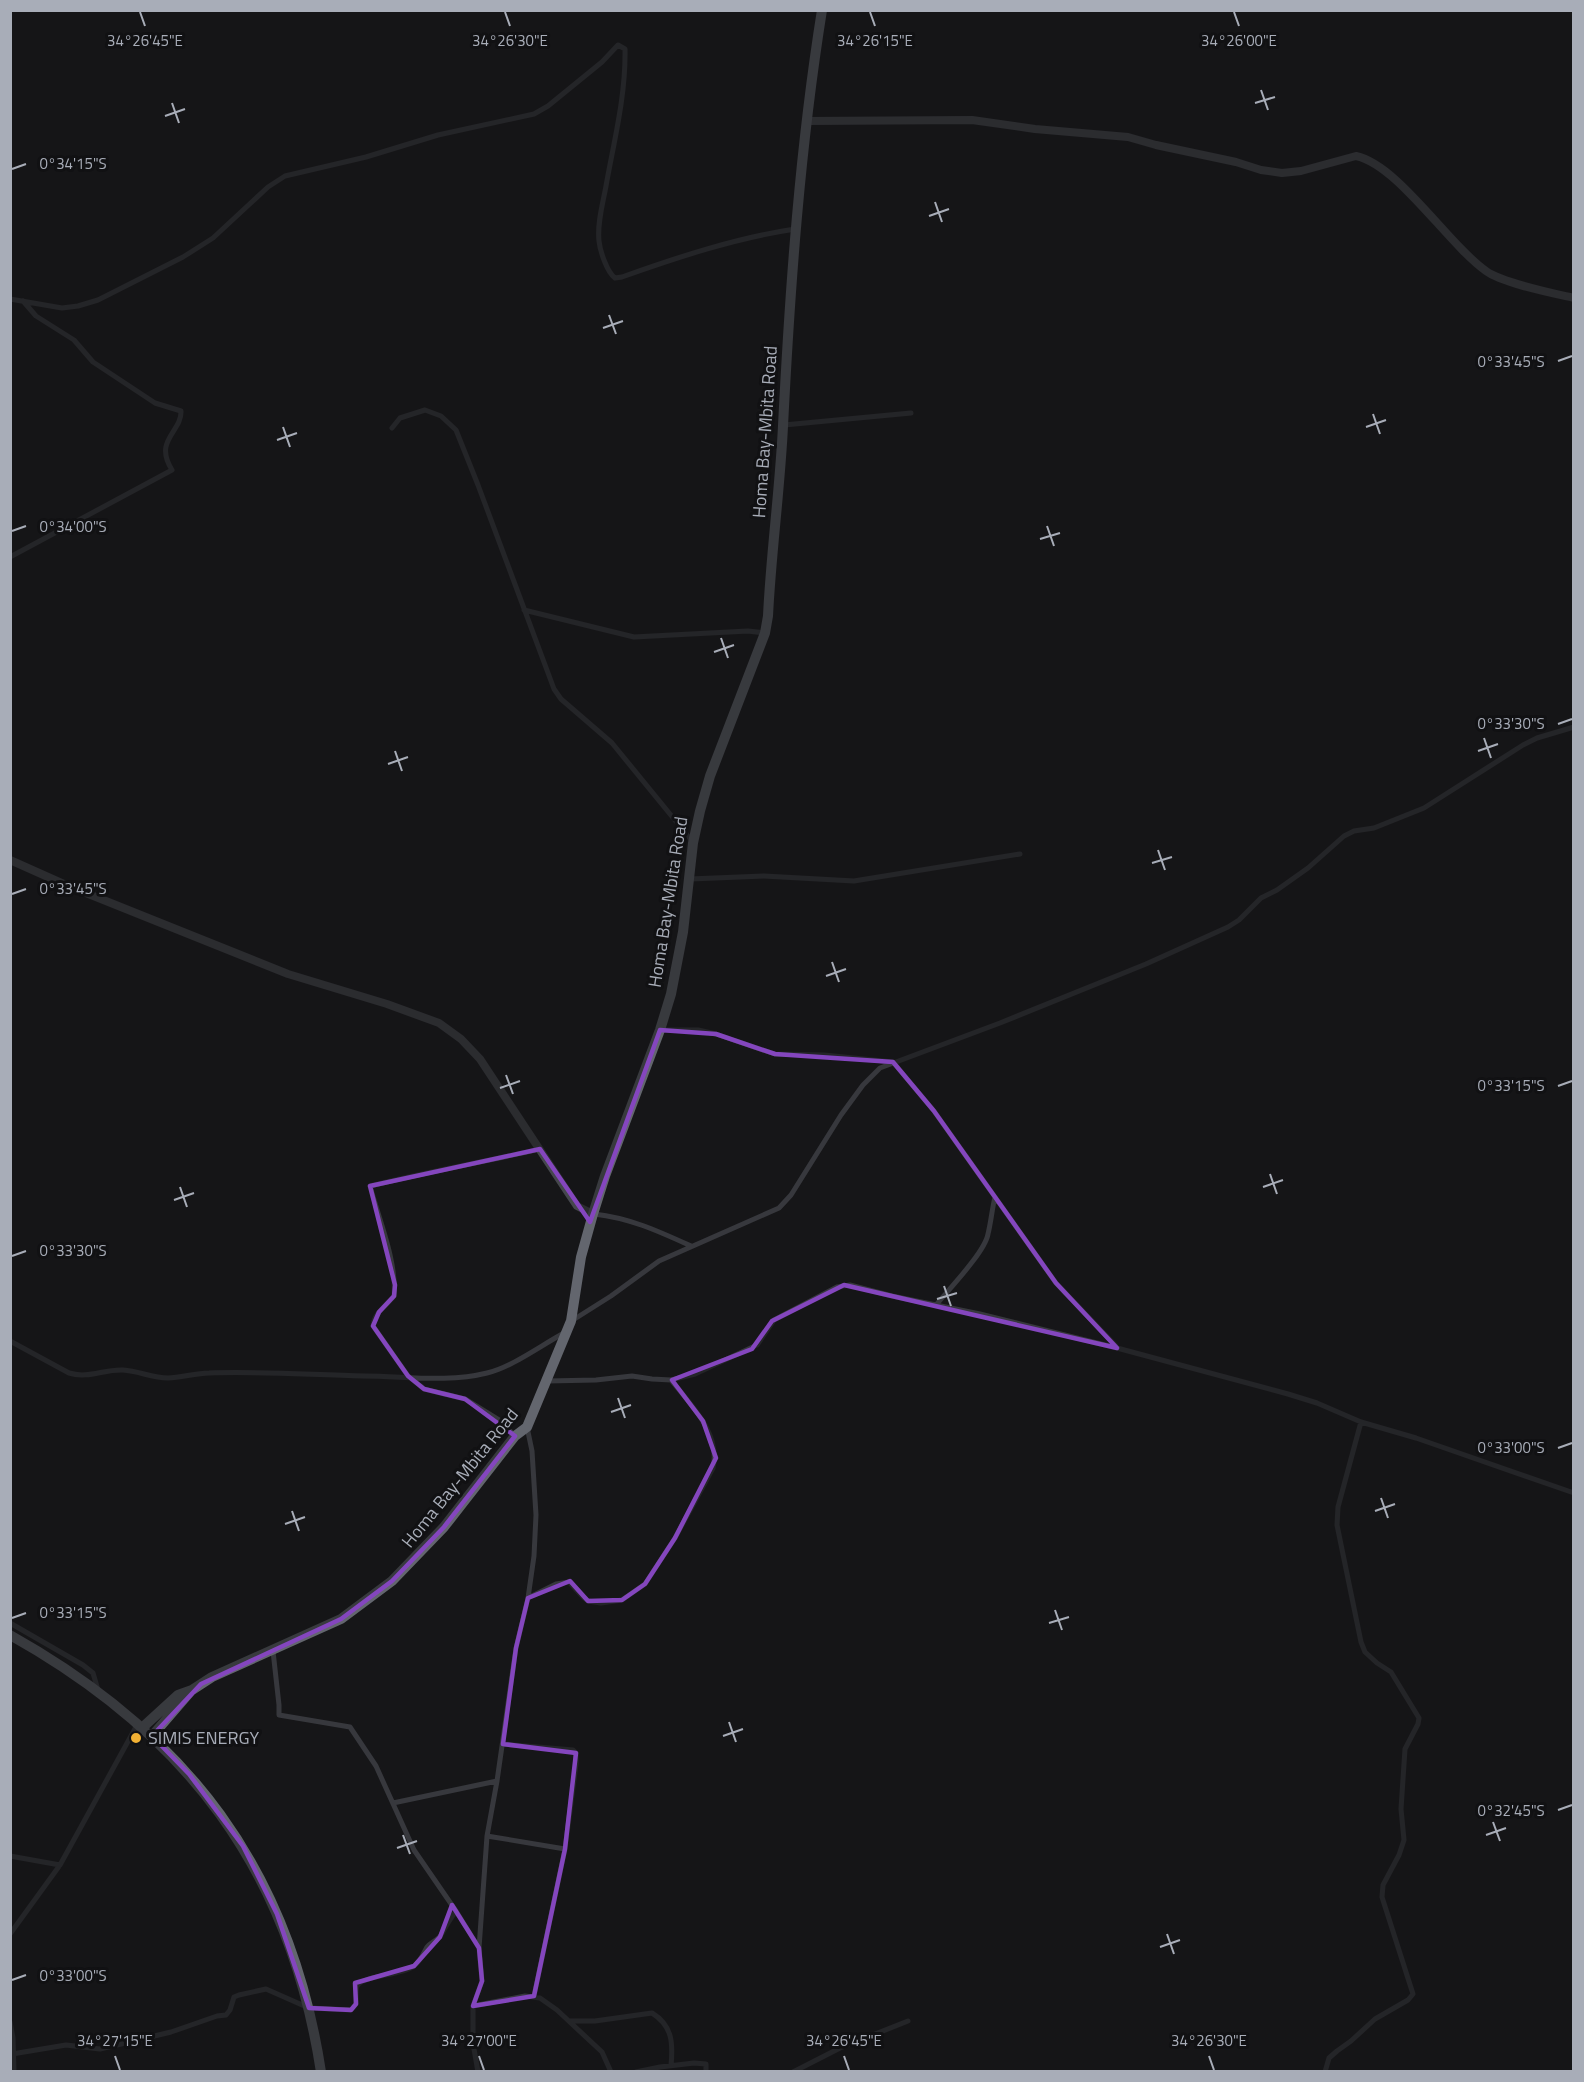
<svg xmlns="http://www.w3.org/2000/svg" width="1584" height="2082" font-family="'Titillium Web',sans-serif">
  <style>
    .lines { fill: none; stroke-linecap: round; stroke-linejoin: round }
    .street { stroke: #37383d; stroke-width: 5 }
    .secondary { stroke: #45474d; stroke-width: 8 }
    .highway { stroke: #63666e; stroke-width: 10 }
    .marked { fill: none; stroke: #8446be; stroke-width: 4.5; stroke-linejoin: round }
    .ticks { fill: none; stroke: #a8adb8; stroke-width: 2 }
    .poi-dot { fill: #f2b134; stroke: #111113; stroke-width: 2 }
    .labels { text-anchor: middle; stroke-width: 6; stroke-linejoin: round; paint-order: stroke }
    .street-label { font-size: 18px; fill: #a8adb8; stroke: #111113 }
    .poi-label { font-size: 18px; fill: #a8adb8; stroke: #111113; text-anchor: start }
    .ticks-label { font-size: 15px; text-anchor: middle; fill: #a8adb8; stroke: #111113; stroke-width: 6; stroke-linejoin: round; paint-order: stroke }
  </style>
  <rect width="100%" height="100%" fill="#161618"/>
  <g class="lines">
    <path class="street" d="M10,299L62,308L78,306L98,300L183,257L213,238L268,187L285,176L366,157L438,135L534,114L548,106L602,62L618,45L625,49C626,95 614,141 606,186C603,203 597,223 599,241C600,251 607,272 615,278L622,277C678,257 736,238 795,229
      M784,425L911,413
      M392,428L400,418L425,410L441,416L456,430L478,485L554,689L561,699L612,743L692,841
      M10,557L172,470C153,440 182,432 181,411L155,403L93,362L74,340L36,316L23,301
      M524,610L634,637L748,631L765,633
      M690,879L764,876L854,881L1020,854
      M660,1030H698L716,1034L775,1054L824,1055L893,1062L934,1111L1056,1283L1116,1346
      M594,1214C630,1218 658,1231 691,1246
      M936,1305C949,1289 985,1252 988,1234C991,1222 992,1209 995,1197
      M573,1320L611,1296L659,1261L779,1208L791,1195L841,1115L863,1085L880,1068L1000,1023L1146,964L1228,927L1239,920L1261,898L1277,890L1308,868L1344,836L1354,831L1374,828L1424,808L1523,745L1537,738L1574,727
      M10,1341L69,1373C88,1379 104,1369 123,1370C139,1371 152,1378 168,1378C181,1378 195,1373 209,1373C260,1371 312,1375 364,1376C405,1376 447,1383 487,1373C512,1367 540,1346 564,1333
      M547,1381L596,1380L632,1376L652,1379L671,1380L695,1374L757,1345L774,1320L837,1287L850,1285L892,1296L980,1314L1117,1348L1288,1394L1317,1403L1361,1422L1416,1438L1574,1493
      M515,1436L499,1420L465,1399L424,1389L408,1376L373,1326C374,1313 386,1306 394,1296C397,1262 379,1220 370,1186C426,1172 483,1162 540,1149
      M528,1598L556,1584L569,1582L583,1597L588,1601L601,1603L622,1600L645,1584L675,1538L713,1468C721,1434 691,1405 671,1380
      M10,1623L83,1665L93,1673L98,1690
      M273,1651L279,1705V1715L350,1727L376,1766L414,1850L456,1911
      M503,1744L573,1750L576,1753V1764L565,1849L534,1996
      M393,1803L497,1781
      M487,1836L565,1849
      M10,1856L60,1865
      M10,1934L60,1865L137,1725
      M473,2006L525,1996L540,1998L557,2010L602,2052L611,2072
      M569,2021H595L652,2013C673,2026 673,2044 671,2066
      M10,2022L13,2038L14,2072
      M12,2054L66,2045L100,2049L171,2032L217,2016L226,2015L230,2010L234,1997L239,1995L266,1989L309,2008L351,2010L356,2004C357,1999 355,1991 357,1986C363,1975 401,1976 414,1966C421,1961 423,1954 427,1947C431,1942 438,1940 441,1935C446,1926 450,1919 456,1911L479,1948
      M478,2072L473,2043V2006L482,1981L479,1948L487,1836L497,1781L516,1648L528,1598L534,1556L536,1515L532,1451L527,1427
      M636,2072L660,2067L694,2063L706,2064V2072
      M793,2072L840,2048L908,2021
      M1325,2072L1329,2058L1337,2051L1351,2041L1375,2019L1408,2000L1413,1994L1382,1897L1383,1885L1399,1855L1404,1840L1401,1809L1405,1749L1418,1724L1419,1718L1391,1672L1377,1663L1365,1652L1361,1642L1337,1525L1338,1507L1361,1422"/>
    <path class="secondary" d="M807,121L972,120L1035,129L1128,137L1156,145L1236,162L1261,170L1282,173L1301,171L1356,156C1398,165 1447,243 1486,271C1502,283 1552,293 1574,298
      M10,860L66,885L288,974L387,1004L439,1023L461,1039L480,1059L569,1194L577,1206L593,1214"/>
    <path class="highway" d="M10,1635C187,1734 290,1869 321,2072
      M143,1727L178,1695L192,1690L212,1677L341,1619L392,1581L444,1527L515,1436L527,1427L571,1321L581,1257L593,1214L605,1176L660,1030L671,994L683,932L693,843L700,811L710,776L765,633L768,616C771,553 780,489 783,426C790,287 800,148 822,10
      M152,1736L190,1692"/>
  </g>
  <path d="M0 0H1584V2082H0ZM660,1030L716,1034L775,1054L893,1062L934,1111L1056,1283L1117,1348L844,1285L772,1321L752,1349L672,1380L703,1421L716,1458L675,1538L645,1584L622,1600L588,1601L570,1581L528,1598L516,1648L503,1744L576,1753L565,1849L534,1996L473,2006L482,1981L479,1948L452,1905L440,1937L414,1966L355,1983L356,2004L351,2010L309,2008L277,1914L243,1846L189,1774L152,1736L201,1684L341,1619L392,1581L444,1527L515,1436L465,1399L424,1389L408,1376L373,1326L379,1312L394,1296L395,1285L370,1186L540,1149L590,1222Z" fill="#161618" fill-opacity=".55" fill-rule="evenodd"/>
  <path class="marked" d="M660,1030L716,1034L775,1054L893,1062L934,1111L1056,1283L1117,1348L844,1285L772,1321L752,1349L672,1380L703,1421L716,1458L675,1538L645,1584L622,1600L588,1601L570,1581L528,1598L516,1648L503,1744L576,1753L565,1849L534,1996L473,2006L482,1981L479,1948L452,1905L440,1937L414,1966L355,1983L356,2004L351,2010L309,2008L277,1914L243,1846L189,1774L152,1736L201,1684L341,1619L392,1581L444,1527L515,1436L465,1399L424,1389L408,1376L373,1326L379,1312L394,1296L395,1285L370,1186L540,1149L590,1222Z"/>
  <path class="ticks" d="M140,12L145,26M505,12L510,26M870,12L875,26M1234,12L1239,26M1261,90L1268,110M172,103L179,123M1255,103L1275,97M165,116L185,109M12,169L26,164M935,202L942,222M929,216L949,209M609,315L616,334M603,328L623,321M1558,361L1572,356M1373,414L1380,434M283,427L290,447M1366,427L1386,420M277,440L297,433M1047,526L1054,546M12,531L26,526M1040,539L1060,533M721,638L728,658M714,652L734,645M1558,724L1572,719M1484,738L1491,758M395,751L402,771M1478,751L1498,744M388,764L408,757M1158,850L1165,870M1152,863L1172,857M12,894L26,889M832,962L839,982M826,976L846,969M506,1075L513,1094M1558,1086L1572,1081M500,1088L520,1081M1270,1174L1277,1194M180,1187L187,1207M1263,1187L1283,1180M174,1200L194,1193M12,1256L26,1251M944,1286L951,1306M937,1299L957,1293M618,1398L625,1418M611,1412L631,1405M1558,1448L1572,1443M1381,1498L1388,1518M292,1511L299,1531M1375,1511L1395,1504M285,1524L305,1517M1055,1610L1062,1630M12,1618L26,1613M1049,1623L1069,1617M729,1722L736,1742M723,1736L743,1729M1558,1810L1572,1805M1493,1822L1500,1841M403,1835L410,1854M1486,1835L1506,1828M397,1848L417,1841M1167,1934L1174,1954M1160,1947L1180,1940M12,1980L26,1975M115,2056L120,2070M479,2056L484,2070M844,2056L849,2070M1209,2056L1214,2070"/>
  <circle class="poi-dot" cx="136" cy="1738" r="6"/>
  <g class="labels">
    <g class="street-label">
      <text transform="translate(765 432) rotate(-86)" y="6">Homa Bay-Mbita Road</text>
      <text transform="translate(668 902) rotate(-81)" y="6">Homa Bay-Mbita Road</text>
      <text transform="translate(460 1478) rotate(-51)" y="6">Homa Bay-Mbita Road</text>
    </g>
    <g class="poi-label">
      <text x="148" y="1744">SIMIS ENERGY</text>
    </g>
  </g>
  <g class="ticks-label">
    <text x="145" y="46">34°26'45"E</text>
    <text x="510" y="46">34°26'30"E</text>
    <text x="875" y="46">34°26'15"E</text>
    <text x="1239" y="46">34°26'00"E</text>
    <text x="73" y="169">0°34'15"S</text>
    <text x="1511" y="367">0°33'45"S</text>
    <text x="73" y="532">0°34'00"S</text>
    <text x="1511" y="729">0°33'30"S</text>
    <text x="73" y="894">0°33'45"S</text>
    <text x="1511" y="1091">0°33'15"S</text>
    <text x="73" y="1256">0°33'30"S</text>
    <text x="1511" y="1453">0°33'00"S</text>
    <text x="73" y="1618">0°33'15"S</text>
    <text x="1511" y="1816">0°32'45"S</text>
    <text x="73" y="1981">0°33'00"S</text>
    <text x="115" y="2046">34°27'15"E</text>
    <text x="479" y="2046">34°27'00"E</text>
    <text x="844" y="2046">34°26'45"E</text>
    <text x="1209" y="2046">34°26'30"E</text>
  </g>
  <rect width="1584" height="2082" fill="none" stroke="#a8adb8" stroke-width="24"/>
</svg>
